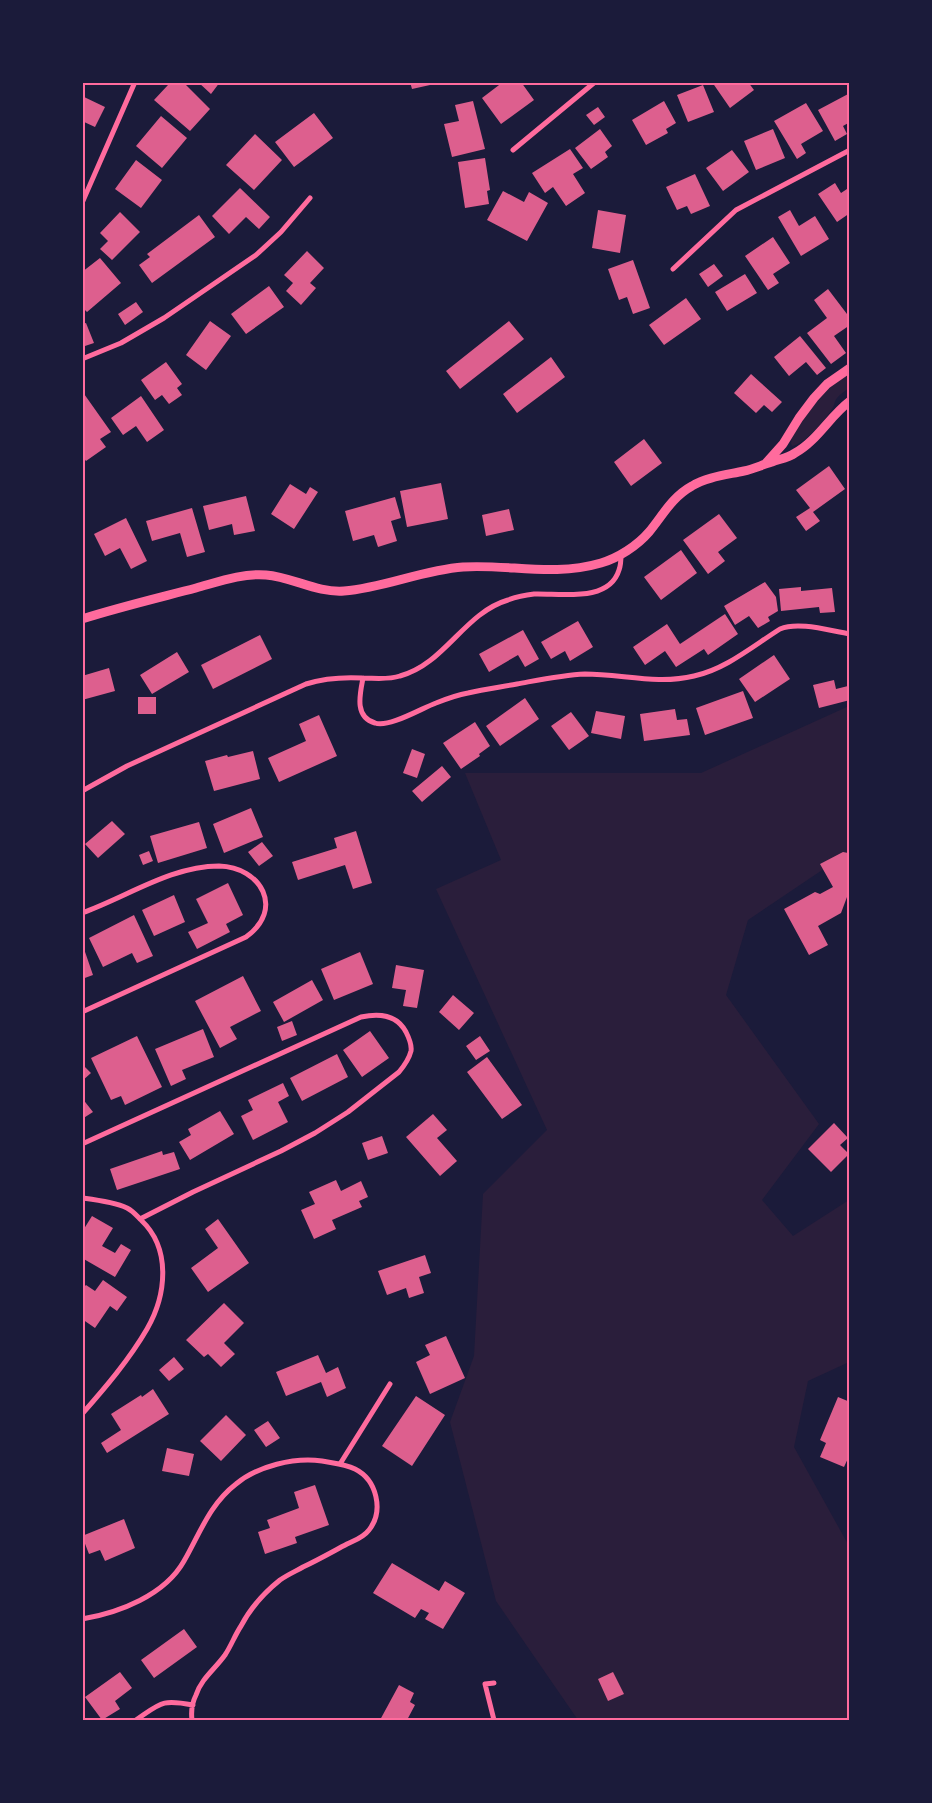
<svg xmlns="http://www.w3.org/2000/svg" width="932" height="1803" font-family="'Alegreya Sans',sans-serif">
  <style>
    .green { fill: #2a1e3b }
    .building { fill: #dd5f8e }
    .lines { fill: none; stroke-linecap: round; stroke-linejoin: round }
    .minor { stroke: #ff6b9d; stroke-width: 5 }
    .tertiary { stroke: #ff6b9d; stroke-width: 9 }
    .neatline { fill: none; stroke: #ff6b9d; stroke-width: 2 }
  </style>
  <rect width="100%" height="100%" fill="#1b1b3a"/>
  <path class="green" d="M849,372V388C845,391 840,394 837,398C834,401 835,405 832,409C826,419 804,445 792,446L791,443L792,437C809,409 823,392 849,372Z
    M849,706V852L748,920L726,995L819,1124L762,1200L793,1236L849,1200V1362L808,1381L794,1447L849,1546V1720H578L496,1601L450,1422L474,1356L483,1194L547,1130L436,889L501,860L465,773H701Z"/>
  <path class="building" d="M165,82H183L210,109L190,131L154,100L168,85Z
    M198,82H220L211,94Z
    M410,82H438L439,83L412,89Z
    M503,82H521L534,100L501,124L482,98Z
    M712,82H748L754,90L730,108Z
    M703,85L714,112L688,122L677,95Z
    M850,93V122L843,126L847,134L835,141L818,110Z
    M82,96L105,107L95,127L82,121Z
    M473,101L485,149L452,157L444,124L459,121L455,105Z
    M664,101L676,123L666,129L668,133L646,145L632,120Z
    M806,103L823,131L801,144L806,153L797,159L774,121Z
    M598,107L605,117L594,125L586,115Z
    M314,113L333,138L294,167L275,142Z
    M161,116L187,138L162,168L136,146Z
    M600,129L612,146L605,152L608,157L591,169L575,148Z
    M773,129L785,158L756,170L744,141Z
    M255,134L282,160L254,190L226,165Z
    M570,149L583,168L573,174L585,193L566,206L553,187L545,193L532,173Z
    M732,150L749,172L723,191L706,168Z
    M485,158L490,190L487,191L489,204L465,208L458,162Z
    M136,160L162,180L141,208L115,189Z
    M695,174L710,206L691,214L687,206L677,210L666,187Z
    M835,183L841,193L850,187V213L837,222L818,194Z
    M240,188L270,217L259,229L246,217L229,234L212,216Z
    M503,191L524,202L529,192L548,203L527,241L487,220Z
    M598,210L626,215L620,253L592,248Z
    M790,210L799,226L815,216L829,239L801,256L778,217Z
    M120,212L140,232L112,260L100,249L108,241L100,233Z
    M199,215L215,237L152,283L139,265L150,257L147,254Z
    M773,237L790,263L773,274L779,283L768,290L745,256Z
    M307,251L324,268L310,283L316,288L301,305L286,291L293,283L284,275Z
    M100,258L121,283L87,312L82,307V272Z
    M633,260L650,308L633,314L627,297L619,300L608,269Z
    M714,264L723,276L708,287L699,274Z
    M745,274L757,293L727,311L715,292Z
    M269,286L284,307L246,334L231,314Z
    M828,289L850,318V325L834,336L846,353L831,364L807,333L827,318L814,300Z
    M686,298L701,319L664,345L649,325Z
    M136,302L143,312L125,325L118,314Z
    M210,321L231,336L206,370L186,355Z
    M509,321L524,339L460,389L446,371Z
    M86,323L94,343L82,347V324Z
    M800,336L826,368L817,375L806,362L789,376L774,357Z
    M551,357L565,377L517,413L503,394Z
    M166,362L182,384L177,388L182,395L169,404L162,395L155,400L141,380Z
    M751,374L782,402L772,412L764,405L756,413L734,393Z
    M82,391L111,432L100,439L106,447L86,461L82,456Z
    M141,396L164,430L147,442L136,426L123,435L111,418Z
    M644,439L662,463L631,486L614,462Z
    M829,466L845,489L813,512L820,521L806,531L796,517L810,508L796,490Z
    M441,483L448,519L407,527L400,491Z
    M290,484L306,494L310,487L318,492L294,529L271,514Z
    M246,496L255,531L234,535L232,524L209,530L203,506Z
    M395,497L401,518L391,521L397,541L378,547L374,535L353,541L345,511Z
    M192,508L205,552L187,557L180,533L152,541L146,521Z
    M509,509L514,530L486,536L482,515Z
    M719,514L737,538L718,552L725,561L708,574L683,540Z
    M126,518L147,561L131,569L120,548L105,556L94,534Z
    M681,550L697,573L661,600L644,577Z
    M765,582L776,597L778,611L768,617L770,621L758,628L749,616L735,625L724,606Z
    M801,587V591L832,588L835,612L820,613L819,607L781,611L779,589Z
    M725,614L738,634L708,655L704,649L676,667L665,651L645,665L633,647L667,624L680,644Z
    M578,621L593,647L570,661L565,651L551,659L541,642Z
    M523,630L539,659L525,667L518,655L489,672L479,654Z
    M260,635L272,659L213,689L201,665Z
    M177,652L189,672L152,694L140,675Z
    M774,655L790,679L755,702L739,679Z
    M109,668L115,691L82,700V676Z
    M834,680L836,689L848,686L850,700L819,708L813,685Z
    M743,691L753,718L705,735L696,708Z
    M138,697H156V714H138Z
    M525,698L539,719L500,746L486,726Z
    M675,709L677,720L687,719L690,735L644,741L640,714Z
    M596,711L625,716L621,739L591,733Z
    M571,712L589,736L569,750L551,726Z
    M319,715L337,756L279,782L268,758L306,741L299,724Z
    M475,722L490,746L479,754L480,756L461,769L443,743Z
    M412,749L425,754L417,778L403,773Z
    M253,751L260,779L214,791L205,761L227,755L228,757Z
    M442,766L451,777L422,802L412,791Z
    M251,808L263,837L224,853L213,824Z
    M112,821L125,834L98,858L85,844Z
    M199,822L207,848L158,863L150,836Z
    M356,831L372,883L353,889L345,865L298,880L292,862L337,848L334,838Z
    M262,842L273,856L259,866L248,852Z
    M149,851L153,861L143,865L139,855Z
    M843,852L848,853L850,856V896L847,897L841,913L818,926L828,945L809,955L784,909L815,892L820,894L833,887L820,864Z
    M228,883L243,915L226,924L230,932L197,949L188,932L208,923L196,899Z
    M174,895L185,922L154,936L142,910Z
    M134,915L153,956L137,963L132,953L103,967L89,938Z
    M83,946L93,975L82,979V947Z
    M360,952L373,984L334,1000L321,969Z
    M396,965L424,970L417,1008L403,1006L406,990L392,988Z
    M243,976L261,1011L230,1027L237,1039L220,1048L195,1001Z
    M312,980L323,1000L284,1022L273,1002Z
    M453,995L474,1013L459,1030L439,1012Z
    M292,1021L297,1035L282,1041L277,1027Z
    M203,1029L214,1057L182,1070L186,1079L171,1086L155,1049Z
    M370,1031L389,1058L362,1077L343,1050Z
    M137,1036L162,1087L125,1105L121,1096L111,1100L91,1058Z
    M480,1036L490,1051L476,1060L466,1046Z
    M337,1054L348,1077L302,1101L290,1078Z
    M487,1057L522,1105L502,1119L467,1072Z
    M82,1064L91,1073L82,1081Z
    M283,1083L289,1096L278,1102L288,1122L253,1140L241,1116L253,1110L248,1100Z
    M82,1098L93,1112L82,1119Z
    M220,1111L234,1134L190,1160L179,1142L191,1135L188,1129Z
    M433,1114L447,1130L437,1138L457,1161L440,1176L406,1137Z
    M834,1123L848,1138L840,1145L849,1154L831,1172L808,1149Z
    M382,1136L388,1153L368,1160L362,1143Z
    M162,1151L163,1155L174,1152L180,1169L117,1190L110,1169Z
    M336,1180L341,1191L361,1181L368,1197L359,1201L362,1207L332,1220L336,1229L314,1239L301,1210L315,1204L309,1192Z
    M92,1216L113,1228L102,1246L115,1253L121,1244L131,1250L115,1277L82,1258V1232Z
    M218,1219L249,1263L208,1292L191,1268L218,1248L205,1229Z
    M425,1255L431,1273L419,1277L424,1293L409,1298L406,1288L387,1295L378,1271Z
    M103,1280L127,1297L117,1311L110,1306L95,1328L82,1319V1289L86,1285L95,1291Z
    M224,1303L244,1323L224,1343L235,1354L221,1367L208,1354L204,1357L186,1340Z
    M446,1336L465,1378L430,1394L416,1362L430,1355L425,1345Z
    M318,1355L326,1373L338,1367L346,1388L327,1397L321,1382L286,1396L276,1372Z
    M174,1357L184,1369L169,1381L159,1370Z
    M153,1389L169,1414L107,1453L101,1443L121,1430L111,1414L141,1395L142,1397Z
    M416,1396L445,1415L412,1466L382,1446Z
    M838,1397L850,1402V1454L844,1467L820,1457L826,1443L820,1440Z
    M226,1415L246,1435L221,1461L200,1441Z
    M268,1421L280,1438L266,1447L254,1430Z
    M167,1448L194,1454L189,1476L162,1471Z
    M315,1485L329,1525L295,1537L297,1543L265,1554L258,1532L270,1528L267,1520L299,1508L294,1492Z
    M124,1519L135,1548L105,1561L100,1550L89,1554L82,1536Z
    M392,1563L439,1591L445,1581L465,1593L443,1629L425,1619L429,1613L421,1609L415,1618L373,1593Z
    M184,1629L197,1647L154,1678L141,1660Z
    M120,1672L132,1688L115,1701L120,1709L102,1720L85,1697Z
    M613,1672L624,1694L608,1701L598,1679Z
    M399,1685L414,1693L410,1702L415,1705L407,1720H380Z"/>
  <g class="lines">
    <path class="minor" d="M513,150L595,82
      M82,203L135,82
      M673,269L736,210L850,150
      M82,359L121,343L164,318L256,255L281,232L310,198
      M363,678C360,694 354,717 375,723C389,728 422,708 436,703C446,699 457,695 468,693C484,689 501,687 517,684C539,680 562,675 585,674C622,674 657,685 694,676C726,669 753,646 780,629C799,621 830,631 850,634
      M82,791L127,766L306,684C325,678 343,677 362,678C375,678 388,680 400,676C445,664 464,613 508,600C516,597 525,595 534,594C560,593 609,603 619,570C621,565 621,559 621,554
      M82,913C127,897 171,866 219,866C261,867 285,909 246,937L82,1012
      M82,1144L361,1017C379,1013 397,1015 406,1032C409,1038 412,1045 411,1051C409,1059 404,1066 399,1072L348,1112L315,1133L281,1151L193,1192L140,1219
      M82,1198C97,1200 114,1202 127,1208C133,1211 137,1216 141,1220C172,1249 166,1296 147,1329C129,1360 105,1388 82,1414
      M340,1464L390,1384
      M82,1619C119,1613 165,1595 184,1561C200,1533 210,1504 236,1484C258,1466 294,1457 322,1461C333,1463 345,1464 355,1469C377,1480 384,1511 369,1530C363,1538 355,1540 347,1544C332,1552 318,1560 303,1567C296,1571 287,1575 280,1580C265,1592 250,1609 241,1626C235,1635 231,1646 225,1655C215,1669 201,1679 196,1695C192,1703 191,1712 192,1720
      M136,1720C161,1703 161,1699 193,1705
      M494,1720L485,1684L494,1683"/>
    <path class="tertiary" d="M766,463L783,444L799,418L814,398L827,384L850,368
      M82,619C120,607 158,598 196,588C218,582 242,573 266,575C292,577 317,593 344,591C384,588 422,570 463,567C510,564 553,577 601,563C618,558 637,546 649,532C663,515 672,497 692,486C707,477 726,475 744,471C753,469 762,465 772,462C780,459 788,458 795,453C817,441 830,416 850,401"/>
  </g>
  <rect width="932" height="1803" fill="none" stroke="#1b1b3a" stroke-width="168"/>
  <rect x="84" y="84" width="764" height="1635" class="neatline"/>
</svg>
